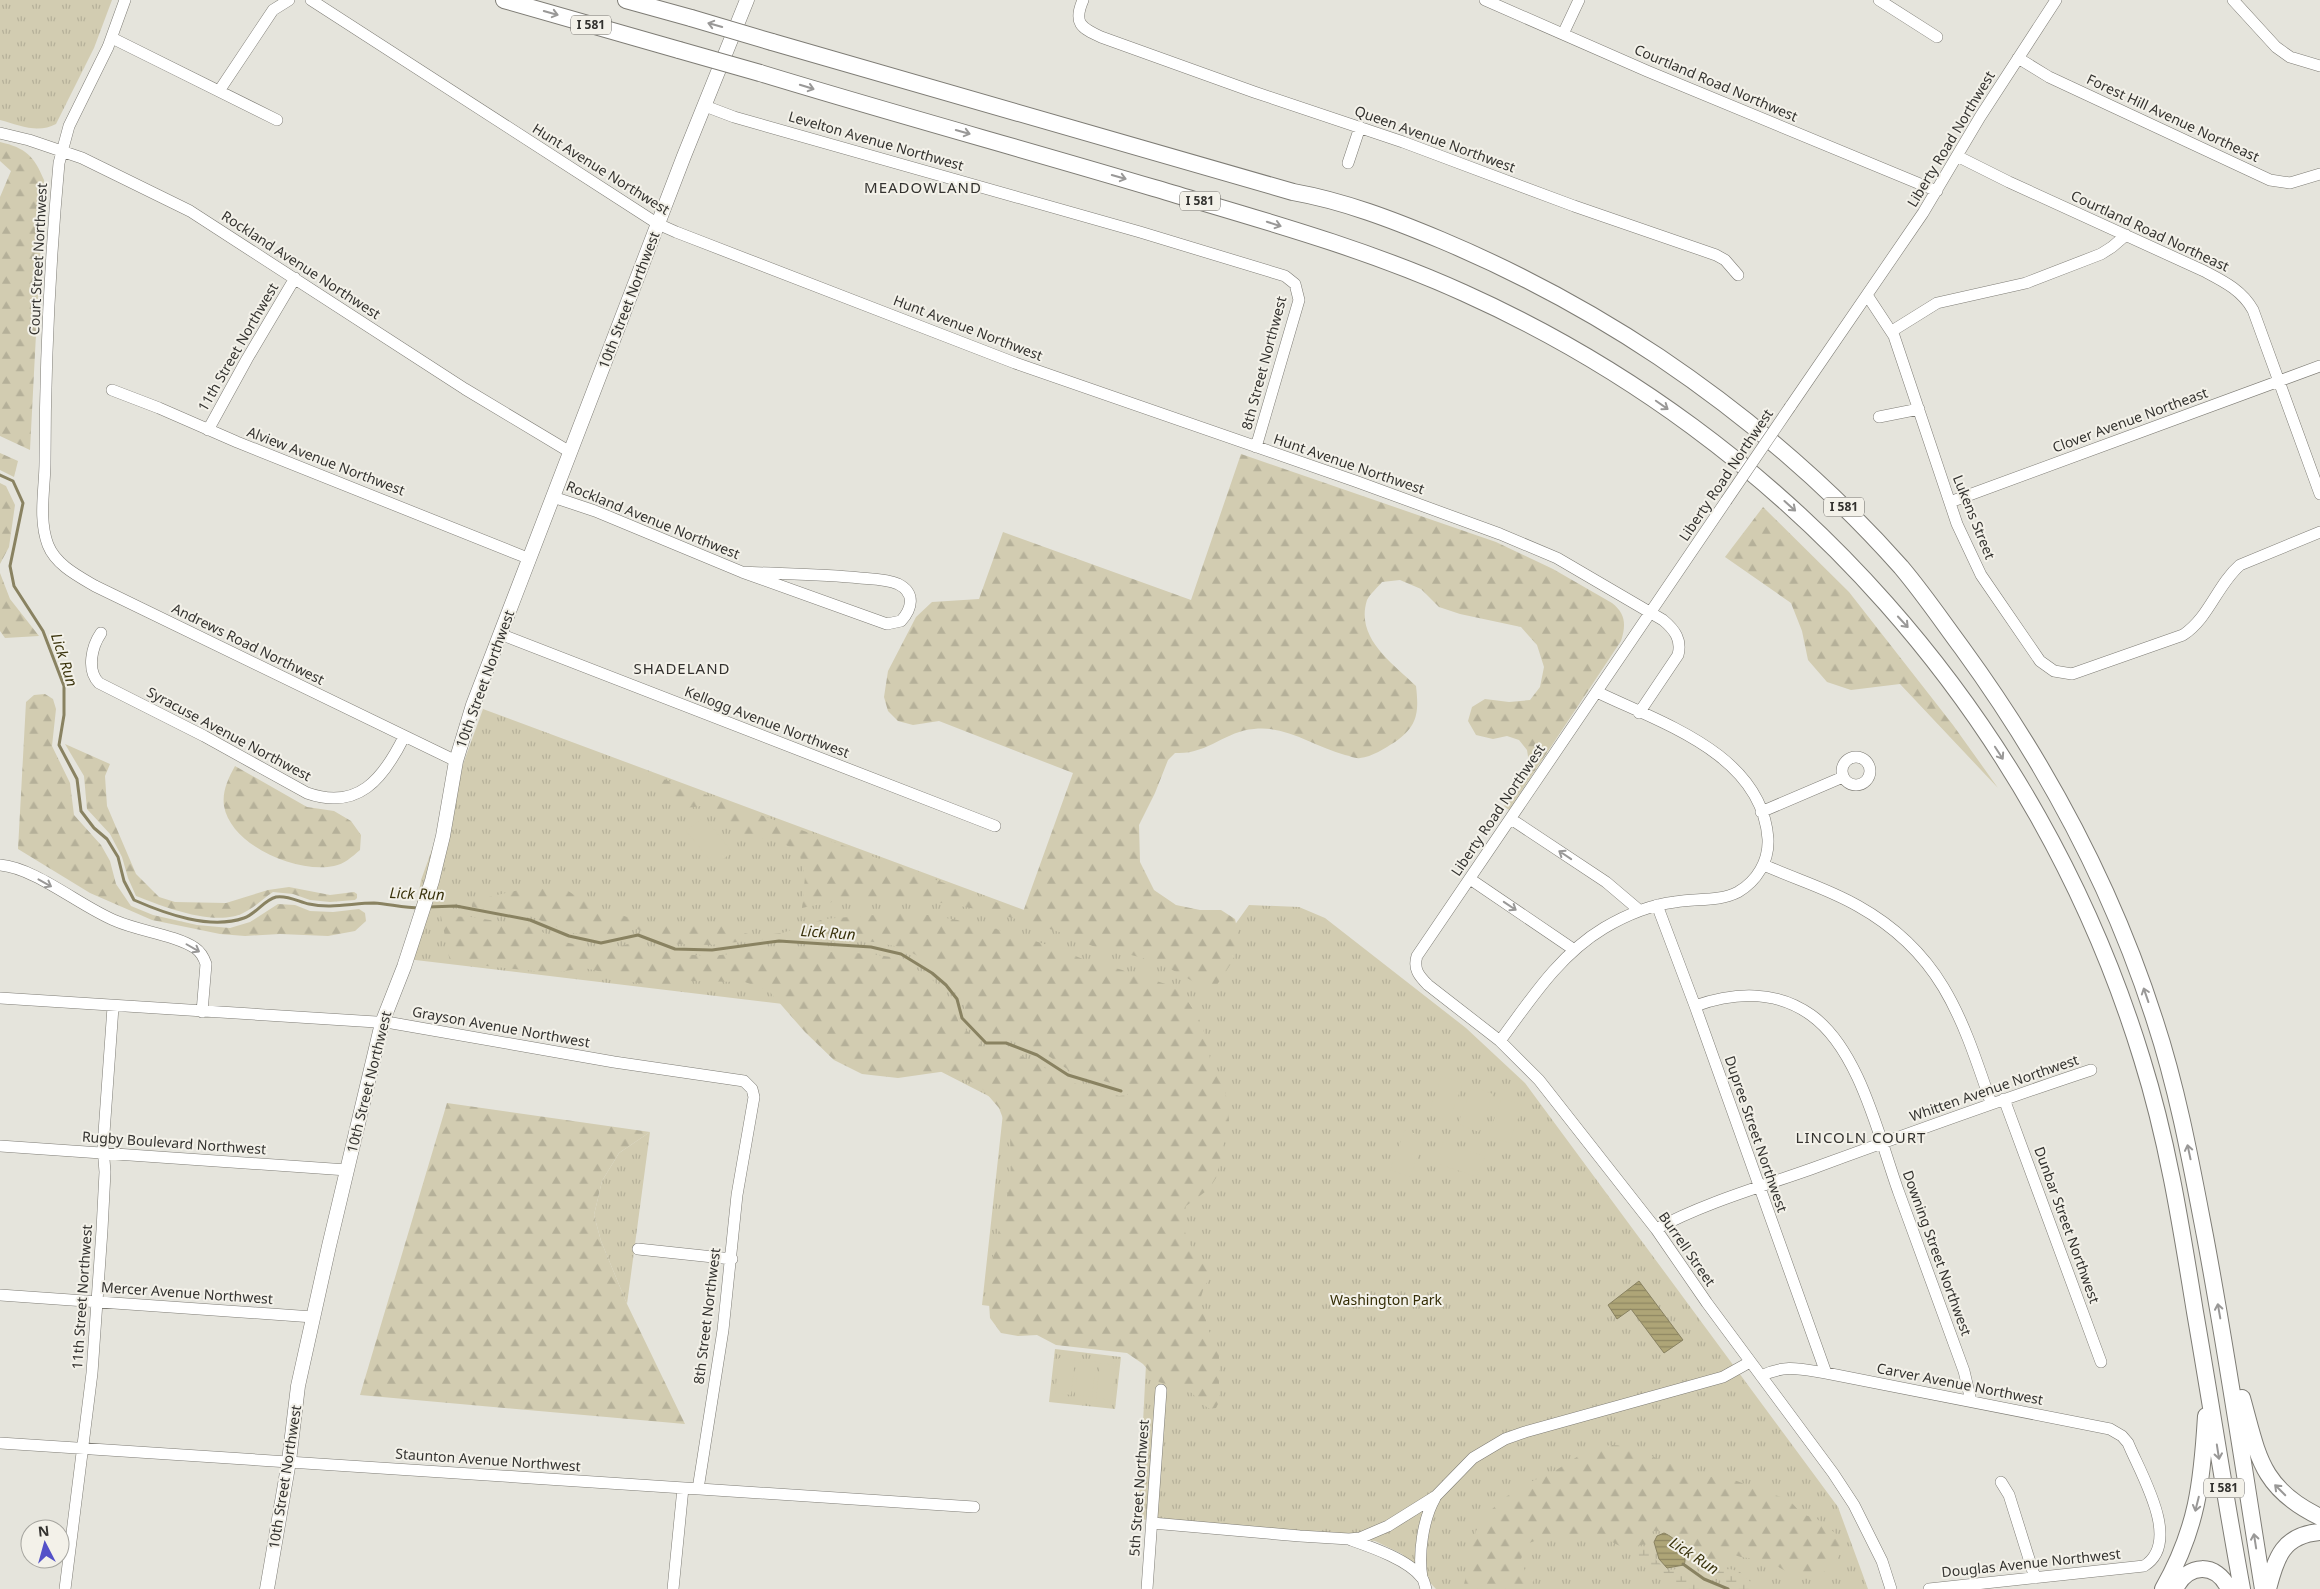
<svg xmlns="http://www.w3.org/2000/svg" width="2320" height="1589" font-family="'Noto Sans',sans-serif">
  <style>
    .grass { fill: url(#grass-tufts) }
    .forest { fill: url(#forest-firs) }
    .wetland { fill: url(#wetland-marsh) }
    .garden { fill: #d2ccb1 }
    .water { fill: url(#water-rules); stroke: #898261 }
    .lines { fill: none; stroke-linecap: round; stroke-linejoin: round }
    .stream { stroke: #898261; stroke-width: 3 }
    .minor-casing { stroke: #7e7c75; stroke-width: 12 }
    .major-casing { stroke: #7e7c75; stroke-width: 15 }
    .highway-casing { stroke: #7e7c75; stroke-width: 18 }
    .minor { stroke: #fff; stroke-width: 11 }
    .major { stroke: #fff; stroke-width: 14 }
    .highway { stroke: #fff; stroke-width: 16 }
    .minor-bridge-casing { stroke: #7e7c75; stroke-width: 12; stroke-linecap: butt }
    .highway-bridge-casing { stroke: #7e7c75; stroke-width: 18; stroke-linecap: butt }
    .minor-bridge { stroke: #fff; stroke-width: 11 }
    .highway-bridge { stroke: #fff; stroke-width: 16 }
    .oneway { stroke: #999897 }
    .labels { text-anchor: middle; stroke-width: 4; stroke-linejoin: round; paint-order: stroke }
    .shield { fill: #f3f1e9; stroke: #6d6b67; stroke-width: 1 }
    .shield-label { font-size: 12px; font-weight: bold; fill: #33322f }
    .street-label { font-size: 14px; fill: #33322f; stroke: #f3f1e9 }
    .park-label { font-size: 14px; fill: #332c04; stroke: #f3f1e9 }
    .neighbourhood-label { font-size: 15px; letter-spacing: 1px; fill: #33322f; stroke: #f3f1e9 }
    .water-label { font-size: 15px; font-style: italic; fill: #3a330c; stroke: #f3f1e9 }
  </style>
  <defs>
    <pattern id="grass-tufts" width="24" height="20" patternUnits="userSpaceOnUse" patternTransform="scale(1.25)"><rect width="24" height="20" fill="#d2ccb1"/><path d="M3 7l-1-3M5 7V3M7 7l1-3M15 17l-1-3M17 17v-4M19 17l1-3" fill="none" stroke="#b5b099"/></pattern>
    <pattern id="forest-firs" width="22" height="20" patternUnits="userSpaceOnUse" patternTransform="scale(1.25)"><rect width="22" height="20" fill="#d2ccb1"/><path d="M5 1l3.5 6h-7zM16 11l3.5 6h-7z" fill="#b5b099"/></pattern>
    <pattern id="wetland-marsh" width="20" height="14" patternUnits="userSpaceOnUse" patternTransform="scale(1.25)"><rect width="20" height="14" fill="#d2ccb1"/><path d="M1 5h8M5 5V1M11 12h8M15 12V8" fill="none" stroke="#b5b099"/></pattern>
    <pattern id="water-rules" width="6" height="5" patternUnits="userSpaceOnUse" patternTransform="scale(1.25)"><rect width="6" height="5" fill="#aea577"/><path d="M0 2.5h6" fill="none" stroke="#8e8762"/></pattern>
  </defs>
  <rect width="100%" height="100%" fill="#e5e4dc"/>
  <path class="grass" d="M0,0H112L94,48L56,124C38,134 19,125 0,120Z
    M483,709L1199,975L1249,905L1299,907L1325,918L1466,1028L1525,1083L1838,1507L1868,1589H1436L1402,1554L1375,1541L1138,1519L1148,1326L982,1305L1004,1104L817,1008L407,959L421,880Z
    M650,1132L627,1304L601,1241L594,1215L602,1181L619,1153Z
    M1055,1349L1121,1357L1115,1409L1049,1402Z"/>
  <path class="forest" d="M0,142C26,148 34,156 44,180L30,450L0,436V197L11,171L0,161Z
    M0,453L18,461L14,477L0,470Z
    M1241,454L1496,542L1553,569L1612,603C1626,614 1626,625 1621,641L1509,810L1504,806L1523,781L1529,763L1527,750L1519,740L1507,736L1493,739L1476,735L1468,721L1472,707L1485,699L1509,702L1530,700L1540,687L1544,667L1537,645L1521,627L1460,614L1439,607L1421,589L1400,580L1382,582C1378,587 1370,594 1367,600C1355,638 1392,663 1416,686C1419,712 1418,726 1395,742C1385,748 1372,757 1360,758C1356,759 1350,756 1345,755C1315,747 1286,725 1254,729C1225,731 1207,755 1175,753L1168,760L1155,793L1139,825L1140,862L1154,890L1176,905L1200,910H1221L1235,919C1243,952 1232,962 1215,988L1206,990C1183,974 1158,961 1131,955C1121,953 1110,952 1101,949C1088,945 1076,938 1062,933C978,905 890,886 802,908L805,877L799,852L775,839H748L701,806L678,809L664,790L628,766L1023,912L1073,773L939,721L913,725L898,721L888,711L884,697L888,671L916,617L932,602L979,599L1003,532L1191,600Z
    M0,483L6,486L15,505L9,547L0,564Z
    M1763,507L1849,592L1953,725L1998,788L1900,684L1851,690L1827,682L1808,660L1802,631L1791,603L1725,557Z
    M0,573L10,599L39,636L5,638L0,631Z
    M45,694L53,699L56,709L52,746L70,783L74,815L101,845L110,861L116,884L131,906L153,915L197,925L230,928L250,922L278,904L295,905L310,911L333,912L359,909L365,913L366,921L355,931L328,936L280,934L245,936L220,934L152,920L90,893L18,849L26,702L34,695Z
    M65,744L110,764L105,776L107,806L136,874L159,897L175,902L226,903L268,890L289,887L330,895L354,892L357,894V898L355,900L330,902L310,900L293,894L273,892C264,898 255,907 245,912C217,928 164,907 136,896L128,878L122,857L110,834L87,809L84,776Z
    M235,766L307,807L334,811L351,821L361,835L360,850C352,857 344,864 334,866C298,874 231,846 224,806C222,791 228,779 235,766Z
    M550,885L565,889L582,900L607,911L641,921L670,923L707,922L755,936L782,933L824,919L899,913L929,915L980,924L1051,946L1095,964L1119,969L1172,986L1187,1000L1199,1019L1207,1040L1210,1059L1223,1080L1228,1106L1229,1121L1216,1178L1209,1189L1186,1206C1179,1239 1192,1249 1214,1272L1204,1287L1200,1300L1209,1331L1219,1351V1402L1216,1408L1210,1409L1202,1404L1192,1393L1159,1382L1143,1364L1127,1353L1056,1345L1037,1335L1018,1336L1001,1333L990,1318L989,1303L993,1256L1012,1175L1010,1137L999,1108L980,1086L947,1071L898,1078L862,1074L834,1060L805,1032L769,991L745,982L687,981L661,986L631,982L612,974L584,968L552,973L450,962L441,916L471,917L528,926L565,942L601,951L636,942L675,954L711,956L779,949L871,954L897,958L929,977L943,990L951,1002L959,1023L985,1049H1004L1035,1062L1066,1081L1119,1096L1128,1095L1121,1086L1070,1071L1040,1050L1006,1037H987L967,1017L963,999L954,984L936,967L904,948L874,942L781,937L710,945L675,944L637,929L599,938L568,932L530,916L472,907L471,901L536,886Z
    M447,1103L650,1132L619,1153L602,1181L594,1215L601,1241L627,1304L685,1424L360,1395Z
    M1611,1445L1626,1446L1699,1475L1734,1480L1789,1500L1802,1514L1817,1519L1835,1533L1841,1542L1840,1554L1832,1566L1819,1575L1803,1576L1789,1573L1768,1561L1741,1557L1731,1554L1723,1555L1718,1565L1712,1567L1695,1559L1685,1544L1670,1532L1653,1531L1649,1536L1648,1544L1640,1545L1632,1551C1620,1548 1613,1541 1604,1538C1595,1535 1589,1538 1581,1537C1559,1536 1548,1534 1527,1544L1521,1559L1525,1571L1534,1579L1530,1589H1463L1476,1531L1487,1514L1504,1498L1528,1483L1553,1472L1588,1450Z"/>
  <path class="wetland" d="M1641,1547H1648L1653,1550L1656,1560L1667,1570L1680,1569L1699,1584L1714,1589H1677L1649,1571L1640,1562L1638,1551Z
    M1688,1562L1698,1563L1711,1571L1730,1569L1740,1572L1758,1589H1738L1706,1574Z"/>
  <path class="garden" d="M704,817L732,852L715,866L686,831Z
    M1442,1076L1463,1083L1449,1121L1428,1114Z
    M1472,1086L1493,1094L1479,1132L1458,1124Z
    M1502,1098L1523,1105L1509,1143L1488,1136Z
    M1405,1130L1425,1137L1410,1177L1390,1170Z
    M1443,1142L1485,1156L1477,1177L1436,1163Z
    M1059,1358L1075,1360L1071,1395L1055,1393Z
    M1079,1361L1096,1362L1092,1397L1075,1395Z
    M1100,1363L1116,1365L1112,1400L1096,1398Z"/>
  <path class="water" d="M1639,1281L1683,1340L1664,1353L1631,1309L1617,1319L1608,1305Z
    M1664,1533C1676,1538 1689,1552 1684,1565L1667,1568L1659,1559L1654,1542L1657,1536Z"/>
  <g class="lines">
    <path class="stream" d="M0,475L13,481L23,503L10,566L14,586L43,631L64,686V715L59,745L77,779L81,811L94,828L107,839L118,857L124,881L134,900C166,914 210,930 244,918C256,914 264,900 276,897C288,895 299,902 309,904C331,909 353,903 374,903C389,904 404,908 420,908
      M428,907L456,906L530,920L569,936L601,943L638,935L675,949L712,950L779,941L871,947L901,954L932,973L946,985L957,999L962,1018L986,1043H1006L1037,1055L1068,1075L1121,1091
      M1683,1564L1704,1579L1728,1589"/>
    <defs>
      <path id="minor" d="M125,0L108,47L69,126L59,163C50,262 45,362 45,462C45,488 38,519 48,545C56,565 78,576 95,586L456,761
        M311,0L658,224L676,232L1015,363L1355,481L1500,534L1557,558L1663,620C1675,630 1682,640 1678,655L1639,713
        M1083,0C1073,23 1081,28 1101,37L1254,92L1403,142L1574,206L1716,255L1725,260L1738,275
        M1485,0L1647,71L1937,191
        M1879,0L1937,37
        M2233,0L2276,47L2290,57L2320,66
        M1563,34L1579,0
        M112,38L277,120
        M2018,58L2049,77L2270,180L2290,183L2320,174
        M219,91L273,10L289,0
        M705,106L734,117L1140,232L1285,276L1295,284L1299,300L1256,447
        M0,133L29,140L82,158L190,211L465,389L570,452
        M1957,156L2009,182L2204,271C2223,281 2242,290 2253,310L2320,494
        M1348,163L1360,127
        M1867,295L1894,336L1957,524L1981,575L2040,661L2054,671L2072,674L2183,635C2209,618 2217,585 2240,565L2320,532
        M1892,331L1937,303L2026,283L2101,254L2112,247L2126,235
        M112,390L159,408L237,442L530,559
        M1790,407L1923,213L1980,117L2056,0
        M1879,417L1919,409
        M208,430L247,359L295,278
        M553,497L595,511L742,572
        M1726,501L1417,956C1413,969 1419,976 1428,985L1500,1041L1539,1080L1656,1229L1707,1303L1833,1473L1854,1505L1882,1561L1891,1589
        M1950,502L2320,366
        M742,572C781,574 821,574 860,578C872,579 887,579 898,584C916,593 912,609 901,621L887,624Z
        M101,633C92,646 86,670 99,683L204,736L307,793C358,811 383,779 404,737
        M500,634L995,826
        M1842 771a14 14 0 1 1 28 0a14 14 0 1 1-28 0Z
        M1761,812L1843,777
        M1511,819L1606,882L1639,910
        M0,865C36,868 81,907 116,921C139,931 175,935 195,948C201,952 204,958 206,964L202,1012
        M1764,865C1795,879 1829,889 1858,906C1942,953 1962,1018 1991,1103
        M1470,879L1573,949
        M1657,905L1695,1006L1826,1373
        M0,998L392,1023L614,1062L744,1081L752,1089L754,1097L737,1195L723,1330L698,1489
        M1695,1006C1734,992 1776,990 1811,1015C1860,1050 1879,1138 1899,1193C1920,1252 1942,1311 1964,1371L1971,1401
        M1500,1041C1531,999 1559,955 1604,928C1626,915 1650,905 1675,902C1695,898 1719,902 1738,892C1757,881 1769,861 1768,839C1762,754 1661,723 1597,692
        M2004,1099L2101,1362
        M0,1146L347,1170
        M1656,1229C1704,1203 1760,1187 1811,1169C1904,1135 1997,1101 2091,1070
        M638,1249L732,1259
        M0,1295L313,1317
        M1761,1376C1786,1364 1800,1369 1826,1373L2110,1429L2122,1436L2128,1443C2140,1473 2183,1542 2144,1566L1929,1589
        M0,1443L974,1507
        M2001,1482L2009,1495L2035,1578
        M1152,1523L1300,1536L1349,1539L1360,1538L1388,1526L1436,1496L1473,1458L1505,1439L1525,1432L1723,1377L1750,1362
        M1351,1540C1371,1547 1409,1560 1422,1578C1424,1580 1425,1586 1426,1589
        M1422,1578C1418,1554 1423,1519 1435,1498
        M65,1589L92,1373L102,1230L105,1172L103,1147L113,1007
        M673,1589L683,1488
        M1147,1589L1161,1390"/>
      <path id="major" d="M267,1589L289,1461L298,1386L329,1246L382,1023L404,967L432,881L443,836L456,761L473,705L684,156L747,0"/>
      <path id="highway" d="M504,0L679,50
        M626,0L691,18
        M772,42L1293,192C1344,201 1393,220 1441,240C1517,272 1590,311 1659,357C1748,417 1830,487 1901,567C1923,593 1942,621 1962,648C2045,762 2112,886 2155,1021C2178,1091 2191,1163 2205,1236C2227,1353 2244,1471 2263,1589
        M760,73C891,113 1023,149 1154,188C1258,219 1365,248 1464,293C1789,439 2038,719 2142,1059C2168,1142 2181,1226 2195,1312C2211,1404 2225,1497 2242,1589
        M2242,1398C2258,1455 2260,1488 2320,1517
        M2163,1589C2197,1529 2202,1483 2206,1416
        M2175,1589C2188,1563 2216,1562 2229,1589
        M2268,1589C2276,1557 2283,1535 2320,1532"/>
    </defs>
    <use href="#minor" class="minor-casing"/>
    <use href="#major" class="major-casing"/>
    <use href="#highway" class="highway-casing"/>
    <use href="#minor" class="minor"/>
    <use href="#major" class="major"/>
    <use href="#highway" class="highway"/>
    <defs>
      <path id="minor-bridge" d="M1726,501L1790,407"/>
      <path id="highway-bridge" d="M691,18L772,42
        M679,50L760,73"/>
    </defs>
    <use href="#minor-bridge" class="minor-bridge-casing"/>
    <use href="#highway-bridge" class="highway-bridge-casing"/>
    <use href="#minor-bridge" class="minor-bridge"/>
    <use href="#highway-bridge" class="highway-bridge"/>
  </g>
  <defs><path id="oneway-shaft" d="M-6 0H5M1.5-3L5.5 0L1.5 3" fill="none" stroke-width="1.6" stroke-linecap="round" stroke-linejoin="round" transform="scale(1.25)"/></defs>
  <g class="oneway">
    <use href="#oneway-shaft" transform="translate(551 13) rotate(16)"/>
    <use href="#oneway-shaft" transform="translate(715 25) rotate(-164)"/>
    <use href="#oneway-shaft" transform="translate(807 87) rotate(17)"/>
    <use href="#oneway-shaft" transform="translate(963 132) rotate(16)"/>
    <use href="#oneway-shaft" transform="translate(1119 177) rotate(16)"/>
    <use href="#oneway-shaft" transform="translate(1274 224) rotate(18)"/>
    <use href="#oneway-shaft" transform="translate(1662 405) rotate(35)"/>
    <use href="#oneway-shaft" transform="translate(1790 506) rotate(42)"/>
    <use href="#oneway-shaft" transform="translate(1903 622) rotate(47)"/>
    <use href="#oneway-shaft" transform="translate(1999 753) rotate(57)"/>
    <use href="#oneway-shaft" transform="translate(1565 855) rotate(-146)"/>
    <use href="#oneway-shaft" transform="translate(45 883) rotate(29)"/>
    <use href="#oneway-shaft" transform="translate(1510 906) rotate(34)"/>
    <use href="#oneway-shaft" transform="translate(193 948) rotate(30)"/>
    <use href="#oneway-shaft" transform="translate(2146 995) rotate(-109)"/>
    <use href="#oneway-shaft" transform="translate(2189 1152) rotate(-102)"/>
    <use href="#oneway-shaft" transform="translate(2219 1311) rotate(-100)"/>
    <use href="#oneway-shaft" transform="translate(2218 1452) rotate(81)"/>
    <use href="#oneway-shaft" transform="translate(2280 1490) rotate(-135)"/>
    <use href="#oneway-shaft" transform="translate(2197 1504) rotate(104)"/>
    <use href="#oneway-shaft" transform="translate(2255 1541) rotate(-99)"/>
  </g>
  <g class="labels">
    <g class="shield">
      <rect x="571" y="15.5" width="40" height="19" rx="4"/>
      <rect x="1180" y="191.5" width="40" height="19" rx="4"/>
      <rect x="1824" y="497.5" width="40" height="19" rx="4"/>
      <rect x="2204" y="1478.5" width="40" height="19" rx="4"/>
    </g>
    <g class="shield-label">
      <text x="591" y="29">I 581</text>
      <text x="1200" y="205">I 581</text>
      <text x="1844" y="511">I 581</text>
      <text x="2224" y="1492">I 581</text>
    </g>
    <g class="street-label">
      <text transform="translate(1716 83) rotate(23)" y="5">Courtland Road Northwest</text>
      <text transform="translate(2173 118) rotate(25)" y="5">Forest Hill Avenue Northeast</text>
      <text transform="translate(1435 139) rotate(20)" y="5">Queen Avenue Northwest</text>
      <text transform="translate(1951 139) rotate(-59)" y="5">Liberty Road Northwest</text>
      <text transform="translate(876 141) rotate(16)" y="5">Levelton Avenue Northwest</text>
      <text transform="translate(601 169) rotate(32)" y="5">Hunt Avenue Northwest</text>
      <text transform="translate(2150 231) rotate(25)" y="5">Courtland Road Northeast</text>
      <text transform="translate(38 259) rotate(-87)" y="5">Court Street Northwest</text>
      <text transform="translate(301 265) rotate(33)" y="5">Rockland Avenue Northwest</text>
      <text transform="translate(629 300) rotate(-69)" y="5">10th Street Northwest</text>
      <text transform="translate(968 328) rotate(21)" y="5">Hunt Avenue Northwest</text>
      <text transform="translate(238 347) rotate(-60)" y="5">11th Street Northwest</text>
      <text transform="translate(1264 363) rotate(-75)" y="5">8th Street Northwest</text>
      <text transform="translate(2130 420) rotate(-20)" y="5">Clover Avenue Northeast</text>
      <text transform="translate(326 461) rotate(21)" y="5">Alview Avenue Northwest</text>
      <text transform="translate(1349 464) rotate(19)" y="5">Hunt Avenue Northwest</text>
      <text transform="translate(1726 475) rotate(-56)" y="5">Liberty Road Northwest</text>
      <text transform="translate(1974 517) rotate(68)" y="5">Lukens Street</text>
      <text transform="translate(653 520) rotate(22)" y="5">Rockland Avenue Northwest</text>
      <text transform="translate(248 644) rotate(26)" y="5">Andrews Road Northwest</text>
      <text transform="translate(485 679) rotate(-70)" y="5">10th Street Northwest</text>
      <text transform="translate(767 722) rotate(21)" y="5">Kellogg Avenue Northwest</text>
      <text transform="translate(229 734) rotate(28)" y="5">Syracuse Avenue Northwest</text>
      <text transform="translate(1498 810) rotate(-56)" y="5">Liberty Road Northwest</text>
      <text transform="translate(501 1027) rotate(10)" y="5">Grayson Avenue Northwest</text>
      <text transform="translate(369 1082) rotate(-76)" y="5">10th Street Northwest</text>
      <text transform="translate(1994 1088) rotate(-19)" y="5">Whitten Avenue Northwest</text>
      <text transform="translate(1756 1134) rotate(71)" y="5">Dupree Street Northwest</text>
      <text transform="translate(174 1143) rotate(4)" y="5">Rugby Boulevard Northwest</text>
      <text transform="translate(2067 1225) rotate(70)" y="5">Dunbar Street Northwest</text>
      <text transform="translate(1687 1249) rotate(55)" y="5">Burrell Street</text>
      <text transform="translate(1937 1253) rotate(70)" y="5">Downing Street Northwest</text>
      <text transform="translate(187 1293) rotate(4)" y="5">Mercer Avenue Northwest</text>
      <text transform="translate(82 1297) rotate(-86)" y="5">11th Street Northwest</text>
      <text transform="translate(707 1316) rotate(-83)" y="5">8th Street Northwest</text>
      <text transform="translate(1960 1384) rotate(11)" y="5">Carver Avenue Northwest</text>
      <text transform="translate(488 1460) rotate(4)" y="5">Staunton Avenue Northwest</text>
      <text transform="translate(285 1477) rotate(-81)" y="5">10th Street Northwest</text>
      <text transform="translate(1139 1488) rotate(-86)" y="5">5th Street Northwest</text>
      <text transform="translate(2031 1563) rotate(-6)" y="5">Douglas Avenue Northwest</text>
    </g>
    <g class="park-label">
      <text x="1386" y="1305">Washington Park</text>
    </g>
    <g class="neighbourhood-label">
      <text x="923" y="193">MEADOWLAND</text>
      <text x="682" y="674">SHADELAND</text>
      <text x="1861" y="1143">LINCOLN COURT</text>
    </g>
    <g class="water-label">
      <text transform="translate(64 660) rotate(72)" y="5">Lick Run</text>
      <text transform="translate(417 894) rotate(2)" y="5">Lick Run</text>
      <text transform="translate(828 933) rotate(4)" y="5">Lick Run</text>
      <text transform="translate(1694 1556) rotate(33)" y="5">Lick Run</text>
    </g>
  </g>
  <g transform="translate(45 1544) rotate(354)"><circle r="24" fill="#f3f1e9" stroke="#a6a59f"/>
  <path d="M0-4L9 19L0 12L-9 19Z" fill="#5351c8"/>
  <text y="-8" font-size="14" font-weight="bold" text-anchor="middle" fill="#33322f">N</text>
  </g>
</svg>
